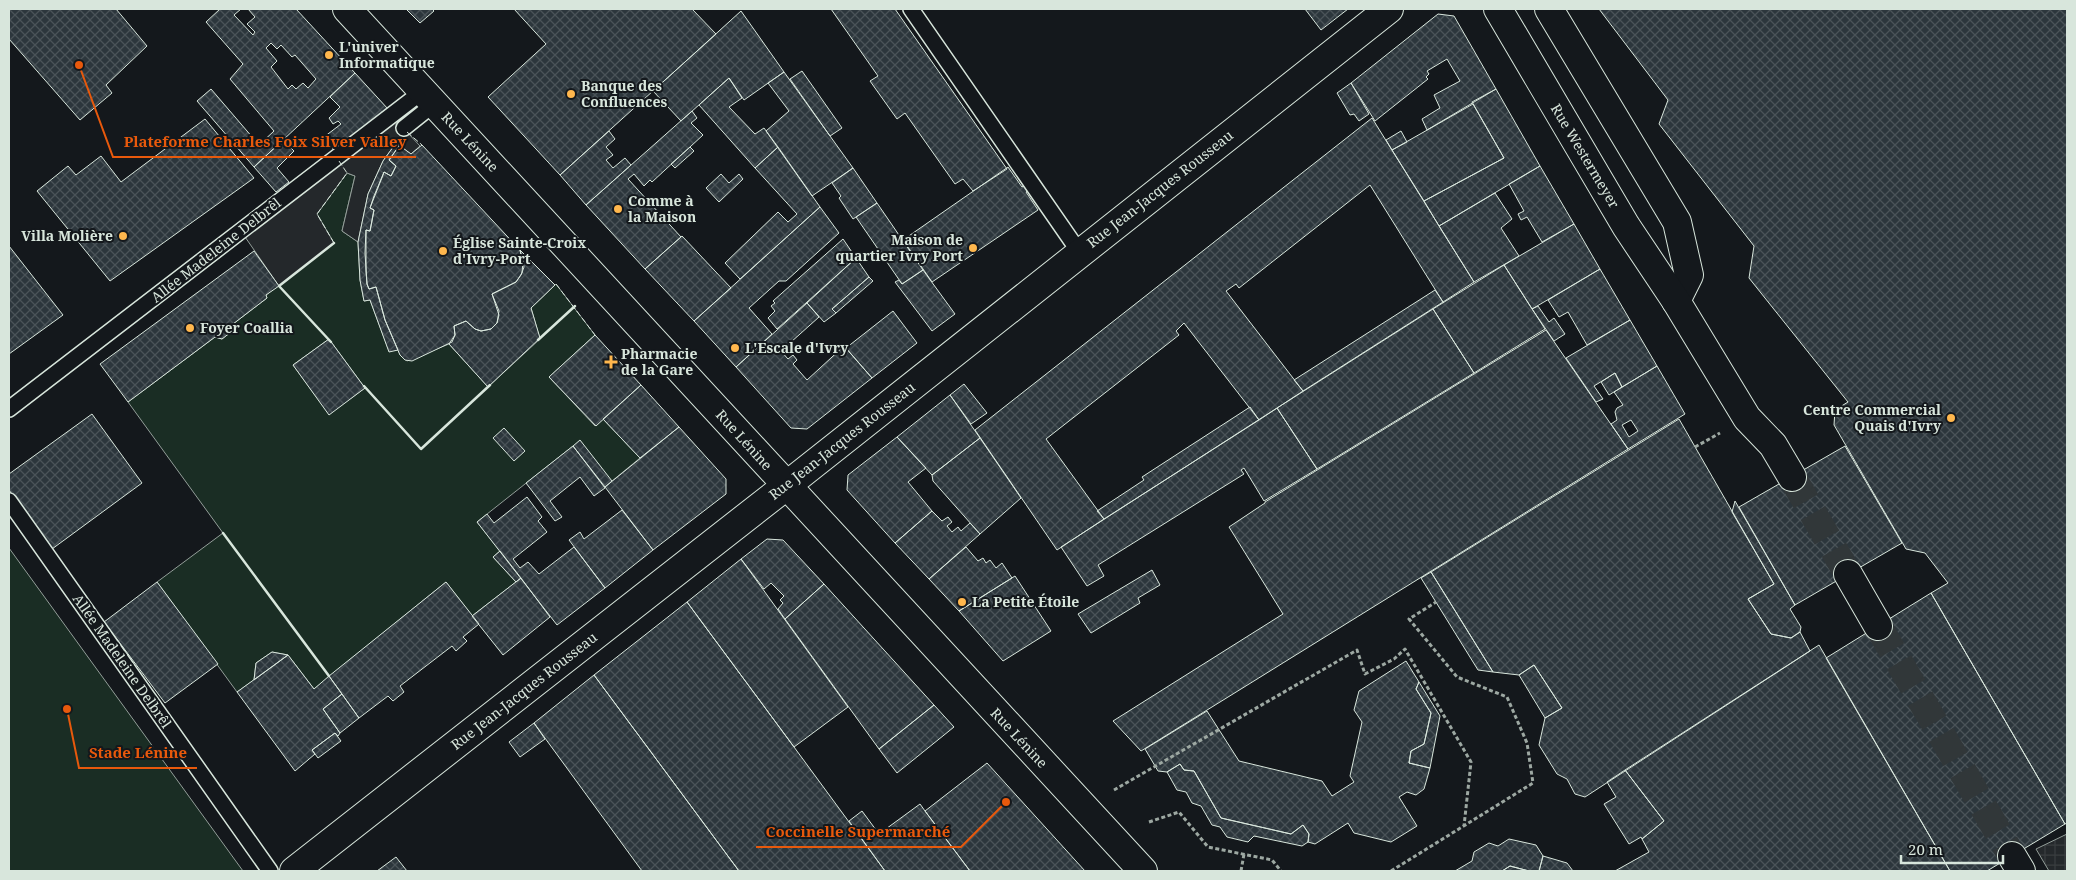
<svg xmlns="http://www.w3.org/2000/svg" width="2076" height="880" font-family="'Noto Serif',serif">
  <style>
    .green { fill: #1a2d24; stroke: #939e99; fill-rule: evenodd }
    .parking { fill: #24282b; stroke: #939e99 }
    .plaza { fill: url(#plaza-grid); stroke: #939e99 }
    .building { fill: url(#building-cross-hatch); stroke: #d8e6dc; fill-rule: evenodd }
    .lines { fill: none; stroke-linecap: round; stroke-linejoin: round }
    .secondary-tunnel { stroke: #313739; stroke-width: 28; stroke-dasharray: 28 14; stroke-linecap: butt }
    .lane-casing { stroke: #d8e6dc; stroke-width: 18 }
    .street-casing { stroke: #d8e6dc; stroke-width: 30 }
    .secondary-casing { stroke: #d8e6dc; stroke-width: 30 }
    .path { stroke: #9da8a2; stroke-width: 3; stroke-dasharray: 4 2.5; stroke-linecap: butt }
    .lane { stroke: #14181c; stroke-width: 15 }
    .street { stroke: #14181c; stroke-width: 28 }
    .secondary { stroke: #14181c; stroke-width: 28 }
    .fence { stroke: #d8e6dc; stroke-width: 1; stroke-dasharray: 6 2.5; stroke-linecap: butt }
    .wall { stroke: #d8e6dc; stroke-width: 2.5 }
    .poi-dot { fill: #ffb74d; stroke: #14181c; stroke-width: 2 }
    .labels { text-anchor: middle; stroke-width: 4; stroke-linejoin: round; paint-order: stroke }
    .poi-label { font-size: 14px; font-weight: bold; fill: #d8e6dc; stroke: #14181c; text-anchor: start }
    .street-label { font-size: 14px; fill: #d8e6dc; stroke: #14181c }
    .leader { fill: none; stroke: #e8590c; stroke-width: 2 }
    .callout-dot { fill: #e8590c; stroke: #14181c; stroke-width: 2 }
    .callout-label { font-size: 15px; text-anchor: middle; font-weight: bold; fill: #e8590c; stroke: #14181c; stroke-width: 4; stroke-linejoin: round; paint-order: stroke }
  </style>
  <defs>
    <pattern id="plaza-grid" width="8" height="8" patternUnits="userSpaceOnUse" patternTransform="scale(1.25)"><rect width="8" height="8" fill="#24282b"/><path d="M0 4h8M4 0v8" fill="none" stroke="#393d3f"/></pattern>
    <pattern id="building-cross-hatch" width="8" height="8" patternUnits="userSpaceOnUse" patternTransform="scale(1.25)"><rect width="8" height="8" fill="#2c363c"/><path d="M0 0l8 8M0 8l8-8" fill="none" stroke="#4a5358"/></pattern>
  </defs>
  <rect width="100%" height="100%" fill="#14181c"/>
  <path class="green" d="M347,173L355,176L342,231L358,242L360,280L364,301L370,300L389,351L398,350L400,355L407,361L449,344L488,387L540,339L531,308L556,284L595,335L549,377L595,426L603,419L640,458L612,481L573,446L477,522L500,551L493,557L516,582L472,616L446,582L314,689L288,655L272,652L256,663L254,680L237,692L157,582L223,533L128,402L215,337L222,339L231,332L233,324L267,298L266,295L334,243L317,214ZM329,339L365,388L329,414L293,365Z
    M9,548L243,871H9Z"/>
  <path class="parking" d="M395,119L420,146L411,154L396,143L383,161L368,194L358,242L342,231L355,176L347,173L317,214L334,243L279,286L243,234Z"/>
  <path class="plaza" d="M2067,834V871H2049L2036,849Z"/>
  <path class="building" d="M9,9H116L147,46L106,85L112,93L80,120L9,39Z
    M220,9H241L234,15L253,35L255,32L247,24L255,17L248,9H296L355,73L254,167L197,101L211,89L259,145L274,131L230,79L243,64L206,22ZM271,43L277,49L281,45L292,57L295,55L316,79L308,88L303,83L296,89L292,85L288,89L271,67L277,61L266,48Z
    M406,9H432L434,11L420,23Z
    M514,9H692L716,34L560,175L488,97L546,44Z
    M831,9H895L1007,169L973,191L963,179L955,184L905,113L897,119L870,81L878,76Z
    M1305,9H1348L1321,30Z
    M1599,9H2067V823L2065,824L1931,593L1948,583L1925,553L1906,549L1834,425L1835,410L1848,402L1749,278L1754,246L1659,124L1668,100Z
    M741,11L784,72L744,100L729,78L681,121L653,91Z
    M1438,14L1454,16L1496,89L1427,130L1422,119L1440,108L1434,95L1460,81L1447,59L1427,71L1429,74L1426,77L1428,79L1375,121L1351,83Z
    M802,71L842,128L830,136L790,79Z
    M784,72L853,168L812,196L766,131L789,111L768,83Z
    M355,73L388,109L334,150L324,137L341,124L338,121L333,124L329,118L340,107L330,97Z
    M729,78L742,98L729,107L755,134L764,128L778,147L755,168L699,105Z
    M1351,83L1369,114L1359,121L1354,114L1350,115L1337,93Z
    M1496,89L1540,166L1439,226L1424,201L1504,158L1472,102Z
    M1473,104L1504,158L1424,201L1392,150Z
    M692,111L697,118L691,123L703,135L652,182L650,180L644,186L634,174L628,179L681,237L645,269L586,205Z
    M1372,118L1474,282L1443,302L1370,185L1239,288L1236,284L1226,291L1303,391L1259,420L1184,323L1176,331L1179,335L1046,439L1104,519L1057,550L975,430Z
    M205,119L254,178L110,281L37,191L68,166L76,175L101,156L121,182Z
    M609,131L615,139L606,147L613,155L606,160L613,168L625,158L631,165L586,205L560,175Z
    M1401,131L1407,142L1392,150L1386,140Z
    M283,140L294,151L277,168L289,182L276,192L254,167Z
    M396,143L399,146L389,160L396,166L391,176L384,172L374,196L370,208L374,210L370,231L366,230L365,253L367,284L369,289L376,287L385,320L398,350L389,352L370,300L364,301L360,280L358,242L368,194L383,161Z
    M396,143L411,154L422,145L520,250L523,262L522,273L516,282L492,294L499,315L497,323L491,329L481,331L475,329L466,321L454,326L455,335L452,342L412,361L405,360L400,355L385,320L376,287L369,289L367,284L366,271V230L370,231L374,210L370,208L383,175L384,172L391,176L396,166L389,160L399,146Z
    M690,147L694,151L675,168L671,164Z
    M778,147L820,207L740,279L725,263L778,212L788,222L797,214L755,168Z
    M1540,166L1574,224L1542,242L1527,217L1521,220L1518,214L1524,211L1509,184Z
    M1008,167L1022,187L1025,185L1029,190L1026,192L1038,210L932,282L903,240Z
    M853,168L877,203L853,219L839,198L841,196L832,183Z
    M721,174L729,183L739,174L743,179L719,202L706,188Z
    M1495,193L1512,219L1501,228L1519,256L1474,282L1439,226Z
    M877,203L923,270L902,284L856,217Z
    M820,207L839,233L786,281H779L749,308L772,334L736,367L694,321Z
    M1574,224L1600,269L1532,309L1504,265Z
    M682,236L731,288L694,321L645,269Z
    M843,239L856,258L777,329L768,318L775,311L771,306L775,303L773,301Z
    M9,246L63,315L9,354Z
    M520,250L555,285L531,308L540,338L488,387L449,344L455,335L454,326L466,321L475,329L481,331L491,329L497,323L499,311L492,294L516,282L521,275L524,267Z
    M254,251L279,286L266,295L267,298L233,324L231,332L222,339L215,337L128,402L100,364Z
    M856,258L869,277L832,309L836,313L824,322L807,303Z
    M1504,265L1545,329L1474,373L1433,309Z
    M1600,269L1630,320L1587,345L1568,312L1559,317L1548,300Z
    M923,270L955,314L932,331L895,282L899,280L902,284Z
    M869,277L873,281L836,313L832,309Z
    M1435,290L1443,302L1303,391L1294,380Z
    M807,303L819,317L781,351L788,359L793,355L797,360L793,364L807,380L844,346L872,378L807,429L791,428L736,367Z
    M1538,306L1549,322L1554,318L1565,334L1554,341L1532,309Z
    M1433,309L1474,373L1317,469L1277,408Z
    M893,311L917,343L872,378L846,348Z
    M1630,320L1657,366L1622,387L1615,373L1594,386L1603,399L1596,402L1566,358Z
    M1546,330L1628,449L1141,751L1113,721L1283,614L1229,527L1265,503V502Z
    M595,335L641,385L596,426L549,377Z
    M329,339L365,388L329,415L293,365Z
    M1657,366L1685,414L1628,449L1611,424L1617,420L1615,412L1617,408L1623,405L1614,392ZM1631,420L1638,431L1629,437L1622,425Z
    M1615,373L1622,387L1609,395L1601,382Z
    M964,384L987,413L971,424L950,395Z
    M641,385L679,427L640,458L603,419Z
    M950,395L980,438L932,475L897,437Z
    M1250,407L1259,420L1104,519L1097,511L1144,480L1142,477Z
    M1277,408L1317,469L1264,501L1244,468L1241,470L1244,474L1098,565L1104,576L1087,586L1061,547Z
    M92,414L142,483L52,549L9,490V474Z
    M1679,419L1774,584L1748,599L1771,634L1791,638L1800,632L1810,651L1585,797L1575,794L1567,779L1557,774L1539,745L1545,718L1562,708L1534,665L1519,675L1493,672L1431,572Z
    M679,427L726,479V494L653,550L605,487Z
    M504,428L525,451L514,461L493,438Z
    M897,437L926,468L908,482L932,511L895,543L847,490L848,475Z
    M980,438L1021,498L980,534L933,481L932,475Z
    M580,440L612,481L605,487L573,446Z
    M573,446L605,488L594,496L580,477L550,501L562,517L555,521L526,483Z
    M1845,446L1902,543L1795,605L1739,507Z
    M527,497L542,517L538,521L547,532L513,559L520,568L528,562L539,574L574,547L605,588L557,625L477,522L487,514L494,523Z
    M1735,501L1795,605L1790,609L1801,627L1800,632L1791,638L1771,634L1748,599L1774,584L1732,512Z
    M622,510L653,550L605,588L569,540L580,532L584,539Z
    M932,511L942,521L948,517L952,522L947,526L952,532L958,527L961,531L970,523L980,534L929,579L895,543Z
    M767,539L783,540L824,584L785,619L778,609L783,603L780,600L784,596L771,583L764,589L741,559Z
    M966,547L978,561L983,558L986,563L990,560L996,568L1002,563L1012,578L959,611L929,579Z
    M500,551L521,578L516,582L493,557Z
    M741,559L848,707L794,747L687,602Z
    M1152,570L1160,585L1138,598L1140,603L1091,633L1078,614Z
    M1431,572L1446,596L1493,672L1478,670L1421,578Z
    M1015,576L1051,631L1003,661L959,611Z
    M521,578L550,617L503,655L472,616Z
    M157,582L218,664L165,703L104,622Z
    M446,582L479,624L463,637L467,641L456,651L452,646L400,686L404,692L393,701L388,696L359,718L329,676Z
    M824,584L934,705L879,749L785,619Z
    M1931,593L2065,824L1987,871H1950L1826,658Z
    M687,602L794,747L885,871H739L594,675Z
    M1819,645L1950,871H1615L1649,852L1642,839L1664,821L1625,770Z
    M272,652L288,655L254,680L256,663Z
    M288,655L314,689L329,676L342,694L323,709L340,733L338,736L335,733L312,750L315,754L295,771L237,692Z
    M1406,661L1419,682L1416,689L1431,713L1424,744L1411,751L1409,763L1430,768L1424,789L1416,795L1407,792L1399,797L1417,826L1391,842L1354,833L1348,823L1315,844L1308,842L1309,834L1303,825L1291,834L1221,818L1194,771L1184,770L1180,764L1167,772L1158,771L1145,749L1207,711L1239,761L1322,781L1332,796L1354,782L1350,776L1362,722L1354,710L1359,691Z
    M1534,665L1562,708L1545,718L1519,675Z
    M594,675L739,871H642L534,723Z
    M1419,682L1440,716L1430,768L1409,763L1411,751L1424,744L1431,713L1416,689Z
    M342,694L359,718L340,733L323,709Z
    M934,705L954,727L897,773L879,749Z
    M534,723L545,739L520,757L509,742Z
    M335,733L341,741L318,758L312,750Z
    M987,763L1085,871H970L925,811Z
    M1180,764L1184,770L1194,771L1221,818L1291,834L1303,825L1309,834L1308,842L1302,846L1254,836L1248,842L1227,837L1220,827L1212,825L1201,806L1192,803L1186,792L1177,790L1167,772Z
    M1625,770L1664,821L1642,839L1641,837L1629,844L1604,804L1616,797L1607,782Z
    M920,804L925,811L970,871H885L849,821L862,811L879,834Z
    M1509,839L1536,845L1543,856L1539,871H1529L1510,866L1502,871H1455L1472,861L1474,852L1489,843L1498,846Z
    M1543,856L1567,863L1573,871H1539Z
    M396,857L407,871H377Z
    M1510,866L1529,871H1502Z"/>
  <g class="lines">
    <path class="secondary-tunnel" d="M1792,477L1848,574
      M1878,626L2012,856"/>
    <defs>
      <path id="lane" d="M911,9L1080,253
        M404,128L434,104
        M9,409L423,91
        M9,501L270,871"/>
      <path id="street" d="M1549,9L1677,222L1689,275L1676,301
        M294,871L786,486L1389,9"/>
      <path id="secondary" d="M347,9L1143,871
        M1498,9L1626,226L1676,301L1747,418L1773,445L1792,477
        M1848,574L1878,626
        M2012,856L2021,871"/>
    </defs>
    <use href="#lane" class="lane-casing"/>
    <use href="#street" class="street-casing"/>
    <use href="#secondary" class="secondary-casing"/>
    <path class="path" d="M1695,447L1720,433
      M1114,790L1357,650L1365,674L1394,659L1405,649L1471,762L1464,826
      M1149,822L1179,812L1208,847L1272,860L1281,871
      M1241,871L1244,854
      M1391,871L1533,783L1527,743L1507,697L1457,677L1409,619L1436,602"/>
    <use href="#lane" class="lane"/>
    <use href="#street" class="street"/>
    <use href="#secondary" class="secondary"/>
    <path class="fence" d="M407,132L422,145
      M334,243L317,214L347,173L339,161
      M556,284L595,335"/>
    <path class="wall" d="M538,340L575,306
      M331,342L279,286L334,243
      M364,386L421,449L490,385
      M223,533L329,676"/>
  </g>
  <g class="poi-dot">
    <circle cx="329" cy="55" r="5"/>
    <circle cx="571" cy="94" r="5"/>
    <circle cx="618" cy="209" r="5"/>
    <circle cx="123" cy="236" r="5"/>
    <circle cx="973" cy="248" r="5"/>
    <circle cx="443" cy="251" r="5"/>
    <circle cx="190" cy="328" r="5"/>
    <circle cx="735" cy="348" r="5"/>
    <path d="M608.5 354.5h5v5h5v5h-5v5h-5v-5h-5v-5h5z"/>
    <circle cx="1951" cy="418" r="5"/>
    <circle cx="962" cy="602" r="5"/>
  </g>
  <g class="labels">
    <g class="poi-label">
      <text x="339" y="52">L'univer<tspan x="339" dy="16">Informatique</tspan></text>
      <text x="581" y="91">Banque des<tspan x="581" dy="16">Confluences</tspan></text>
      <text x="628" y="206">Comme à<tspan x="628" dy="16">la Maison</tspan></text>
      <text x="113" y="241" text-anchor="end">Villa Molière</text>
      <text x="963" y="245" text-anchor="end">Maison de<tspan x="963" dy="16">quartier Ivry Port</tspan></text>
      <text x="453" y="248">Église Sainte-Croix<tspan x="453" dy="16">d'Ivry-Port</tspan></text>
      <text x="200" y="333">Foyer Coallia</text>
      <text x="745" y="353">L'Escale d'Ivry</text>
      <text x="621" y="359">Pharmacie<tspan x="621" dy="16">de la Gare</tspan></text>
      <text x="1941" y="415" text-anchor="end">Centre Commercial<tspan x="1941" dy="16">Quais d'Ivry</tspan></text>
      <text x="972" y="607">La Petite Étoile</text>
    </g>
    <g class="street-label">
      <text transform="translate(470 142) rotate(47)" y="5">Rue Lénine</text>
      <text transform="translate(1585 156) rotate(59)" y="5">Rue Westermeyer</text>
      <text transform="translate(1160 189) rotate(-38)" y="5">Rue Jean-Jacques Rousseau</text>
      <text transform="translate(216 250) rotate(-38)" y="5">Allée Madeleine Delbrêl</text>
      <text transform="translate(744 440) rotate(48)" y="5">Rue Lénine</text>
      <text transform="translate(842 441) rotate(-38)" y="5">Rue Jean-Jacques Rousseau</text>
      <text transform="translate(122 661) rotate(55)" y="5">Allée Madeleine Delbrêl</text>
      <text transform="translate(524 691) rotate(-38)" y="5">Rue Jean-Jacques Rousseau</text>
      <text transform="translate(1019 738) rotate(47)" y="5">Rue Lénine</text>
    </g>
  </g>
  <path class="leader" d="M79 65L113 157H416M67 709L79 768H197M1006 802L961 847H756"/>
  <g class="callout-dot">
    <circle cx="79" cy="65" r="5"/>
    <circle cx="67" cy="709" r="5"/>
    <circle cx="1006" cy="802" r="5"/>
  </g>
  <g class="callout-label">
    <text x="265" y="147">Plateforme Charles Foix Silver Valley</text>
    <text x="138" y="758">Stade Lénine</text>
    <text x="858" y="837">Coccinelle Supermarché</text>
  </g>
  <rect width="2076" height="880" fill="none" stroke="#d8e6dc" stroke-width="20"/>
  <path d="M1901 855v8h102v-8" fill="none" stroke="#d8e6dc" stroke-width="2.5"/>
  <text x="1908" y="855" font-size="15" fill="#d8e6dc" stroke="#14181c" stroke-width="4" paint-order="stroke">20 m</text>
</svg>
